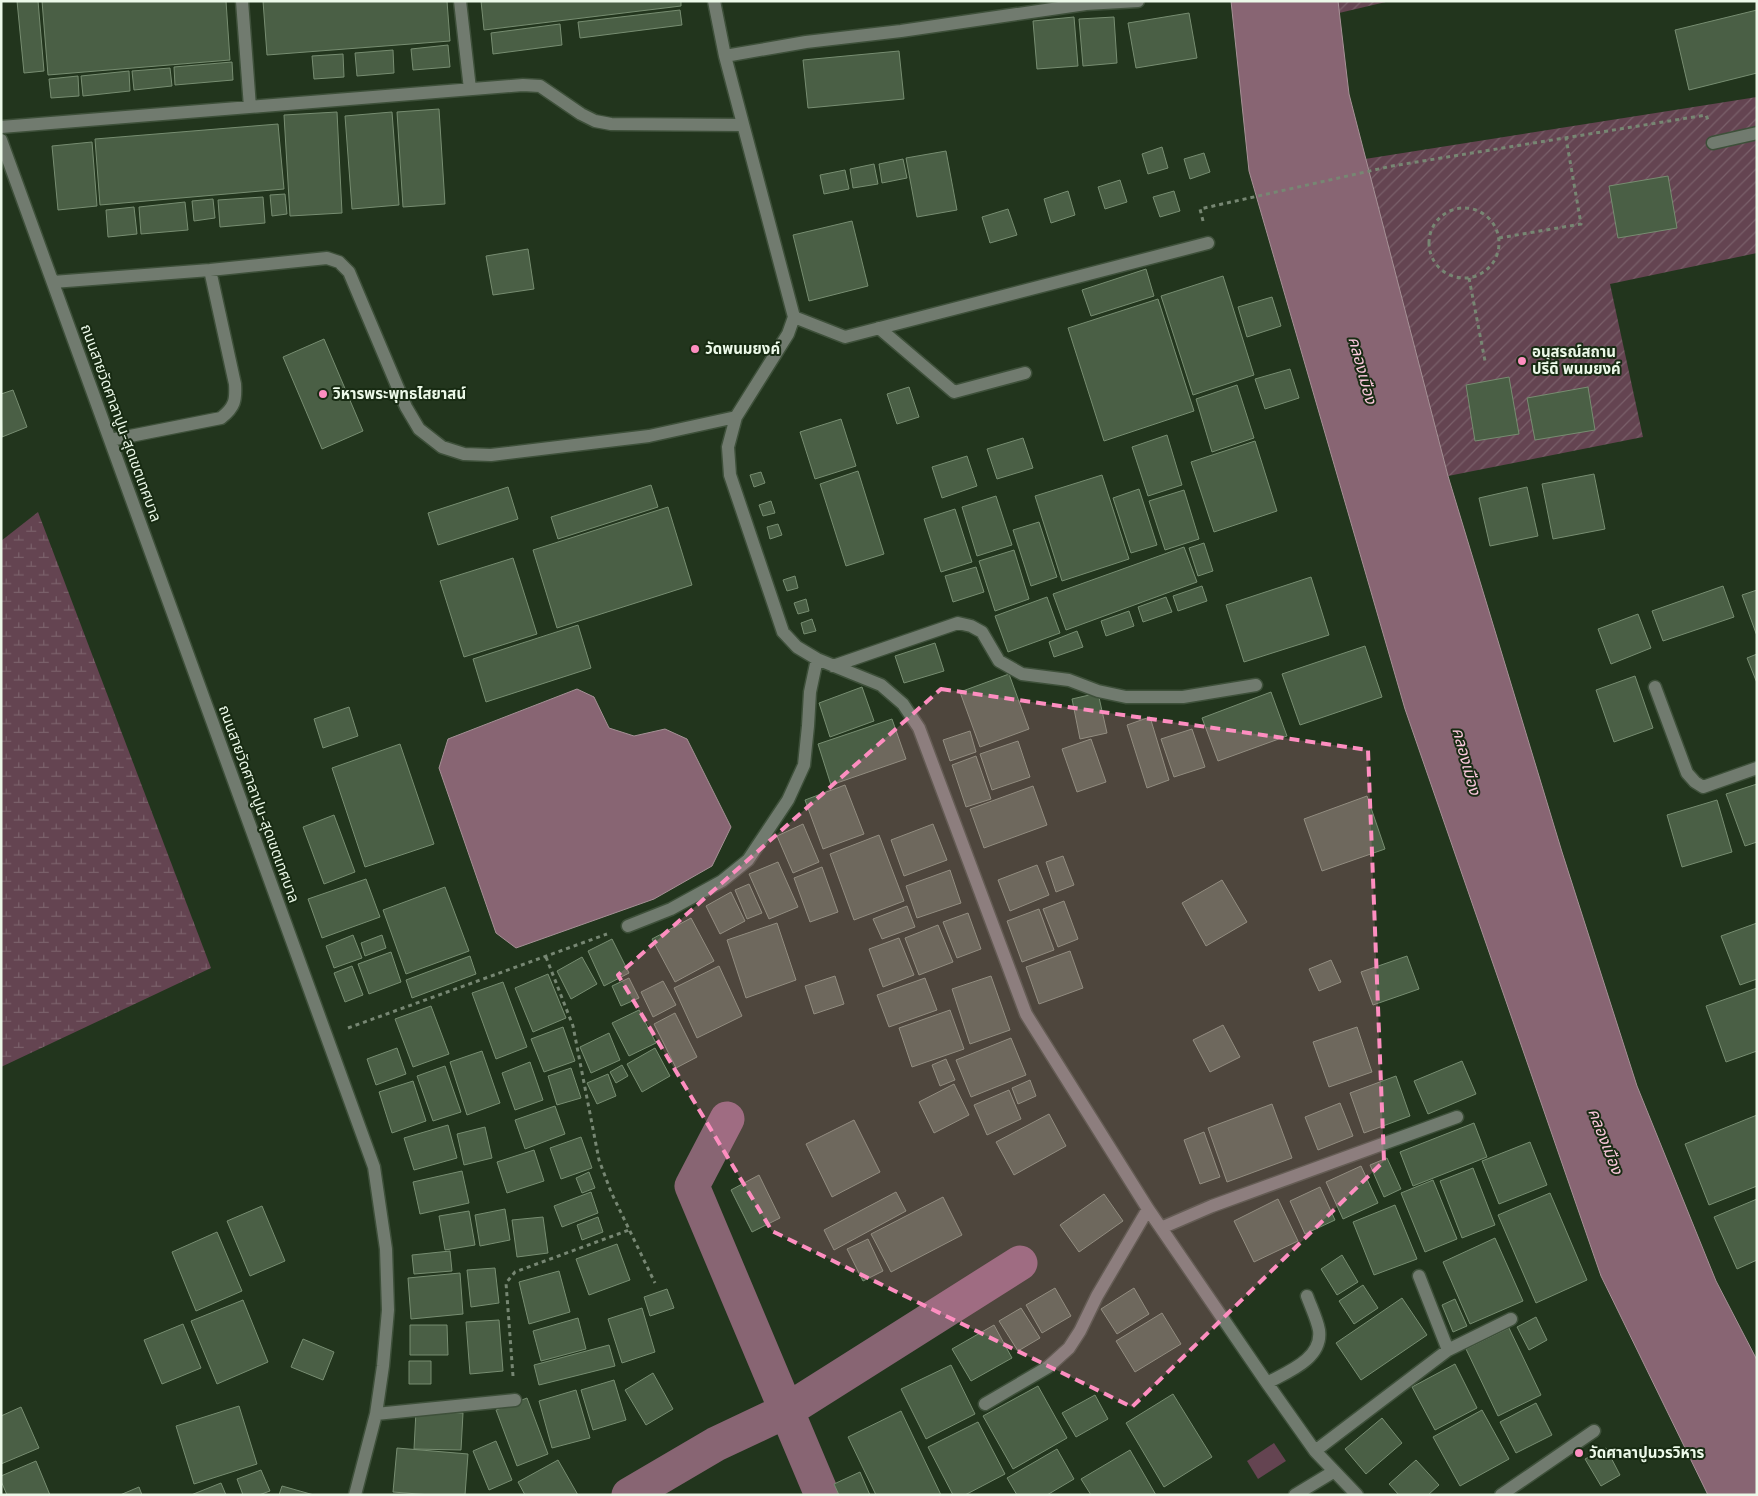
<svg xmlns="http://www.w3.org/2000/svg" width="1758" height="1496" font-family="'Nunito Sans','Noto Sans Thai',sans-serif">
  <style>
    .green { fill: #644451 }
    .wetland { fill: url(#wetland-marsh) }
    .garden { fill: url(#garden-furrows) }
    .water { fill: #886573; stroke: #a69196 }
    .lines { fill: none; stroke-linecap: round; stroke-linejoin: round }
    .canal { stroke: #886573; stroke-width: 35 }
    .building { fill: #4a5f45; stroke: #778d71 }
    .minor-casing { stroke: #3e503a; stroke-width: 15 }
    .path { stroke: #778773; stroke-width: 3; stroke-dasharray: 4 4; stroke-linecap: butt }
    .minor { stroke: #717b6f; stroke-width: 12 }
    .marked { fill: #fd8ec0; fill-opacity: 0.2; stroke: #fd8ec0; stroke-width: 4; stroke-dasharray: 10 6; stroke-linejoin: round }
    .poi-dot { fill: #fd8ec0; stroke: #182b13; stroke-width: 2 }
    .labels { text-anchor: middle; stroke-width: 4; stroke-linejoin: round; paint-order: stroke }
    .poi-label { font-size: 15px; font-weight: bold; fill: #ecf9e9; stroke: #182b13; text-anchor: start }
    .street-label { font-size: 15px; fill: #ecf9e9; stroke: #182b13 }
    .water-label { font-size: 16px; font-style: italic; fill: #fcc9dd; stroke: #182b13 }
  </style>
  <defs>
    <pattern id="wetland-marsh" width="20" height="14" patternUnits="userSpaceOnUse" patternTransform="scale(1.25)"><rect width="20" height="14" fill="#644451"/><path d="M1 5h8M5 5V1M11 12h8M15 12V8" fill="none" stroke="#7a606a"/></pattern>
    <pattern id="garden-furrows" width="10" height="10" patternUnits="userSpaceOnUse" patternTransform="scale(1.25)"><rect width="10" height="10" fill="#644451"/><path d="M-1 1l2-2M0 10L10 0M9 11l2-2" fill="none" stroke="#7a606a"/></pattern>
  </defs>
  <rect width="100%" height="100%" fill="#22351d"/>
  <path class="green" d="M1274,1443L1286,1461L1258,1479L1247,1461Z"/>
  <path class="wetland" d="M38,512L211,968L1,1067V541Z"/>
  <path class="garden" d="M1338,1H1390L1339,13Z
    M1757,97V253L1610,284L1643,437L1448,476L1365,159Z"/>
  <path class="water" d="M1231,1H1338L1349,94L1448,476L1562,852L1637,1086L1716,1281L1757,1360V1495H1708L1601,1276L1405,709L1249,171Z
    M577,689L594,697L609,728L634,736L665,729L687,739L731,827L712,866L654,899L516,948L496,933L439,768L448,739Z"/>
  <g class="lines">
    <path class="canal" d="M727,1119L692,1186L822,1495
      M629,1495L716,1444L786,1411L1020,1263"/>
  </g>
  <path class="building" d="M17,1H38L44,71L24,73Z
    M42,1H226L230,60L48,75Z
    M263,1H447L450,41L267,55Z
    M481,1H681V6L484,30Z
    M680,10L682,25L580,38L578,22Z
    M1757,10V73L1689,90L1675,30Z
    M1189,13L1197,58L1136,68L1128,23Z
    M1074,17L1078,66L1037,69L1033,21Z
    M1114,17L1117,63L1083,66L1079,19Z
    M560,24L562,45L493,54L491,33Z
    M448,45L450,67L413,70L411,49Z
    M393,50L394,73L357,76L355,53Z
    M899,51L904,99L808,108L803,60Z
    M343,54L344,77L314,79L312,56Z
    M232,62L233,80L175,85L174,67Z
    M170,68L172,86L134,90L132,71Z
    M129,71L130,91L83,96L81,76Z
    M78,76L79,96L51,98L49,79Z
    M439,109L445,204L403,207L397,112Z
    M337,112L342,213L290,216L284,115Z
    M392,112L399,205L352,209L345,116Z
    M278,124L284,189L100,205L95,139Z
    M92,142L97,206L58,210L52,146Z
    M1162,147L1168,168L1148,174L1142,154Z
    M946,151L957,210L917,217L906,158Z
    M1204,153L1210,172L1190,179L1184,159Z
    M903,159L907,178L882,183L879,164Z
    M874,164L878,184L853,188L850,169Z
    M845,170L849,189L824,194L820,175Z
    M1668,176L1677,228L1618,238L1609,186Z
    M1120,180L1127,202L1105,209L1098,187Z
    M1068,191L1075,215L1051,223L1044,199Z
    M1174,191L1180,211L1160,217L1153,197Z
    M285,194L287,214L272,216L270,195Z
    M263,197L265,223L220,227L218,200Z
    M213,199L215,218L194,221L192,201Z
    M185,202L188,230L141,234L139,207Z
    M134,207L137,234L108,237L106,210Z
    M1008,209L1017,235L990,243L982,217Z
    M852,221L868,286L809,301L793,235Z
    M528,249L534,289L493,295L486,256Z
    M1146,269L1154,296L1091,316L1082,290Z
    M1223,276L1254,375L1193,395L1161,296Z
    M1272,297L1281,326L1247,337L1238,307Z
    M1158,299L1194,411L1104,441L1068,328Z
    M324,339L363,431L322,449L283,357Z
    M1290,369L1299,398L1265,409L1255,379Z
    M1509,377L1519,434L1475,441L1466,385Z
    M1237,385L1254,438L1212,452L1196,399Z
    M909,387L919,417L897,424L887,394Z
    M1588,387L1595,430L1535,440L1527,398Z
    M13,390L27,427L2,437L1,394Z
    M841,419L856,466L815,479L800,432Z
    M1167,435L1182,485L1148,496L1132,447Z
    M1023,438L1033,468L997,479L987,449Z
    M1255,441L1277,511L1214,532L1191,462Z
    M967,456L977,486L942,498L932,467Z
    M858,471L884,554L846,566L820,484Z
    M761,472L765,483L754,487L750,475Z
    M1594,474L1605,529L1553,539L1542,484Z
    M1102,475L1129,559L1062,581L1035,496Z
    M651,485L658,507L558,539L551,517Z
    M508,487L518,519L438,545L428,513Z
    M1527,487L1538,536L1490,546L1479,498Z
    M1139,489L1157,545L1131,553L1113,498Z
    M1184,490L1199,539L1165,550L1149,501Z
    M996,496L1012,545L977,556L962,507Z
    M771,501L775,513L763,516L759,505Z
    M668,507L692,585L557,628L533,550Z
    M955,509L972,562L941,572L924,519Z
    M1039,522L1057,577L1031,586L1013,530Z
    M778,524L782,535L770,539L767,527Z
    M1204,543L1213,571L1198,576L1189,548Z
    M1184,547L1197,582L1066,630L1053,594Z
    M1014,550L1029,599L995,611L979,561Z
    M513,558L537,634L464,657L440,581Z
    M976,567L984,592L953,602L945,576Z
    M795,576L798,588L787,591L783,580Z
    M1311,577L1329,635L1244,662L1226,605Z
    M1202,586L1207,601L1178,611L1173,596Z
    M1723,586L1734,617L1663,641L1652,611Z
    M1757,590V636L1742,595Z
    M1047,597L1060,633L1008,652L995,616Z
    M1166,597L1172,612L1143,622L1138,607Z
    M806,599L809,611L798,614L794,603Z
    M1129,611L1134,626L1106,636L1101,621Z
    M1638,614L1651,648L1611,664L1598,629Z
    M812,619L816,631L804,634L801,623Z
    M578,625L591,668L486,702L473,659Z
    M1077,631L1083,647L1054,657L1049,642Z
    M935,643L944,671L904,683L895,656Z
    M1365,646L1382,697L1300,725L1282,674Z
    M1757,654V683L1747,658Z
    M1009,674L1029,729L980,747L960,692Z
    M1635,676L1653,728L1614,742L1596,690Z
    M862,687L874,721L830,737L819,703Z
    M1271,692L1287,736L1218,761L1202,718Z
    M1098,693L1107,733L1080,739L1072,699Z
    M349,707L358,736L323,748L314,719Z
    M1150,717L1169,780L1147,788L1127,725Z
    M892,719L906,759L831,785L818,744Z
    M1192,729L1205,767L1174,777L1161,739Z
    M970,731L976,752L950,761L943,740Z
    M1091,739L1106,782L1077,792L1062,749Z
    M1018,741L1030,777L992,790L980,754Z
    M400,744L434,844L365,867L332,768Z
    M976,756L991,799L966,807L952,765Z
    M1757,784V842L1745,846L1726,794Z
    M845,785L864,834L823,849L805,800Z
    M1033,786L1047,825L984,848L970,809Z
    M1367,796L1385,849L1322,871L1304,819Z
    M1717,800L1732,852L1682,867L1667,815Z
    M334,815L355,872L324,884L303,827Z
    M803,824L819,862L793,873L777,836Z
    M933,824L947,860L904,876L891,840Z
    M879,835L904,901L854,920L830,854Z
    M1063,856L1074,885L1056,892L1046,862Z
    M778,862L798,907L769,919L749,874Z
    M1037,865L1049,895L1010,911L998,880Z
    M822,867L838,912L810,922L794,878Z
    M950,870L961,903L917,918L906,886Z
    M366,879L380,917L322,938L308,899Z
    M1222,880L1247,922L1206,946L1182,903Z
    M749,884L762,913L747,919L735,890Z
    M445,887L469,951L406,974L383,910Z
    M731,892L745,921L720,934L706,906Z
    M1064,901L1078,939L1058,947L1043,909Z
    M907,906L915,927L882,939L873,919Z
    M1039,909L1054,950L1022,962L1007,921Z
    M968,913L981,949L957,958L943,922Z
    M691,918L714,961L675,982L652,939Z
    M777,923L796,980L746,998L727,940Z
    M1757,923V979L1740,985L1721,936Z
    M938,925L953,962L919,975L905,938Z
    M353,935L362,958L334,968L326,946Z
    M382,935L386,948L365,956L361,943Z
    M899,938L914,975L883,987L869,949Z
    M612,939L629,973L604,986L588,951Z
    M1070,951L1083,988L1039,1004L1026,967Z
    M391,952L401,982L369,994L358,964Z
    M470,956L476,974L412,998L406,980Z
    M1407,956L1419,989L1373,1005L1361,972Z
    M582,957L597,984L571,999L557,971Z
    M1331,960L1341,982L1319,991L1309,969Z
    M352,966L363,995L345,1002L334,973Z
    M719,966L742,1016L697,1038L674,988Z
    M548,974L566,1018L533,1032L515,988Z
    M835,976L844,1004L814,1014L805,986Z
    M991,976L1010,1030L970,1044L952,989Z
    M629,978L639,998L621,1006L612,986Z
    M925,978L937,1010L889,1027L877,995Z
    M663,981L676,1005L653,1017L641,992Z
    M503,982L527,1047L496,1059L472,993Z
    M1757,988V1051L1726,1062L1706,1006Z
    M431,1006L449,1054L413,1067L395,1019Z
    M639,1010L656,1043L629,1056L612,1023Z
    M950,1010L964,1049L912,1067L899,1028Z
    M675,1013L697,1057L676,1068L654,1024Z
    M1223,1025L1240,1057L1210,1072L1193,1040Z
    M563,1027L575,1061L544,1072L531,1039Z
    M1357,1027L1372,1072L1329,1087L1313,1042Z
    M609,1033L620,1060L591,1073L580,1047Z
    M1011,1038L1026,1075L971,1097L956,1060Z
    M397,1048L406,1074L376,1085L367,1059Z
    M655,1048L670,1076L642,1092L627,1064Z
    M482,1051L500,1103L467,1115L450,1062Z
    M946,1059L955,1080L940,1086L932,1065Z
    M1462,1061L1476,1094L1428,1114L1414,1081Z
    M530,1062L543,1100L515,1110L502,1073Z
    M622,1065L628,1076L616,1083L610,1072Z
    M445,1066L461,1112L433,1121L417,1076Z
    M571,1068L581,1098L557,1105L548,1076Z
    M608,1074L616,1096L597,1104L587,1083Z
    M1396,1076L1410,1116L1364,1133L1350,1093Z
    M1030,1080L1036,1096L1018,1104L1012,1088Z
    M413,1081L426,1121L392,1133L379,1092Z
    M954,1084L969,1115L934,1133L919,1102Z
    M1009,1090L1021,1119L987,1135L974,1105Z
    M1340,1103L1353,1136L1318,1150L1305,1117Z
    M1272,1104L1292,1158L1227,1182L1208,1128Z
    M555,1106L565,1134L525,1149L515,1120Z
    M1049,1114L1066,1146L1014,1175L996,1142Z
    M1757,1115V1186L1709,1205L1685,1144Z
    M854,1120L880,1172L832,1197L806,1144Z
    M1474,1123L1487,1157L1413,1186L1400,1152Z
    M448,1125L457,1158L414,1170L404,1138Z
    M485,1127L492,1158L464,1165L457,1134Z
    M1204,1132L1220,1177L1200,1184L1184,1140Z
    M581,1137L592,1168L561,1179L550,1148Z
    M1530,1142L1547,1185L1499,1204L1482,1161Z
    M534,1150L544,1181L507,1193L497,1162Z
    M1387,1158L1401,1189L1384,1197L1370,1165Z
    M1361,1166L1378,1203L1343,1219L1326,1182Z
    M1473,1168L1495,1225L1462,1238L1440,1181Z
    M462,1171L469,1203L420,1214L413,1182Z
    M589,1172L595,1188L582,1193L576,1178Z
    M759,1175L780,1218L752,1232L731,1190Z
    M1433,1180L1457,1239L1425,1252L1401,1193Z
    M1320,1187L1335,1220L1305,1234L1290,1201Z
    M591,1192L598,1213L562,1227L554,1206Z
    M896,1192L906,1211L834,1250L824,1230Z
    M1550,1193L1587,1280L1536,1303L1498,1215Z
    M1104,1194L1123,1221L1079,1252L1060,1225Z
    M943,1197L962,1235L891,1272L871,1234Z
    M1278,1199L1298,1241L1254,1262L1234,1221Z
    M1757,1199V1260L1737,1269L1714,1217Z
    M1395,1205L1417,1259L1374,1275L1353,1222Z
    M262,1206L285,1261L250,1276L227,1221Z
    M505,1209L510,1240L480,1246L475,1215Z
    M469,1211L475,1245L445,1250L439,1216Z
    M543,1217L548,1253L517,1257L512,1220Z
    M598,1217L603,1232L582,1240L577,1225Z
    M217,1232L242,1291L196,1311L172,1252Z
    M1495,1238L1523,1301L1470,1324L1443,1262Z
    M868,1239L883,1271L863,1281L847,1249Z
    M617,1244L630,1280L589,1295L576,1259Z
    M450,1251L452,1271L414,1274L412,1255Z
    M1342,1255L1358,1282L1337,1295L1321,1269Z
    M495,1268L499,1303L471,1307L467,1270Z
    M559,1271L570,1312L529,1324L519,1282Z
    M460,1273L463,1314L411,1319L408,1278Z
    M1363,1285L1378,1308L1354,1324L1339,1301Z
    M1055,1288L1071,1316L1042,1333L1026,1305Z
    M1134,1288L1149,1314L1117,1334L1101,1309Z
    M667,1289L674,1308L650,1316L644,1297Z
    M1402,1298L1427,1335L1361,1380L1336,1343Z
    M1455,1299L1467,1326L1453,1332L1442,1305Z
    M243,1300L268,1362L217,1384L191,1321Z
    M642,1308L655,1352L622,1363L608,1319Z
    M1021,1308L1040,1338L1018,1351L999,1321Z
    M1162,1313L1181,1344L1135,1372L1116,1341Z
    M1536,1317L1547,1340L1529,1350L1517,1327Z
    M578,1318L586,1349L541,1361L533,1331Z
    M499,1320L503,1371L470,1374L466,1322Z
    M183,1324L201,1368L162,1384L144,1340Z
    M410,1325H447L448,1355H410Z
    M994,1325L1012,1358L971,1381L952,1349Z
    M1509,1328L1541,1395L1498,1416L1466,1349Z
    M303,1339L334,1352L323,1380L291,1367Z
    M609,1345L615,1366L539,1385L534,1365Z
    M409,1361H431V1384H409Z
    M1455,1364L1477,1408L1435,1430L1412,1387Z
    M951,1365L975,1414L926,1439L901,1389Z
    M653,1373L673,1409L646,1425L625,1390Z
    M614,1380L626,1420L593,1430L581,1390Z
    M1038,1386L1067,1438L1013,1469L983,1416Z
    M576,1390L590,1438L552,1448L539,1401Z
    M1173,1394L1212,1457L1164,1487L1126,1423Z
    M1095,1395L1108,1419L1076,1437L1062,1413Z
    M527,1398L548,1454L517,1466L496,1410Z
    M1536,1403L1552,1435L1516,1453L1500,1422Z
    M239,1406L257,1464L194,1484L176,1426Z
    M21,1407L39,1448L1,1464V1416Z
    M1482,1410L1509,1459L1460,1486L1433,1437Z
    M416,1411L463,1413L461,1450L414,1449Z
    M901,1411L941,1495H876L848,1437Z
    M1382,1418L1402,1443L1366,1474L1345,1449Z
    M978,1422L1005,1474L965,1495H953L928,1447Z
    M496,1441L512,1480L489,1490L473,1451Z
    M397,1448L468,1454L465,1495H431L393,1492Z
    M1606,1448L1620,1475L1601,1486L1585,1459Z
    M1057,1449L1074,1479L1047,1495H1017L1007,1478Z
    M1130,1450L1156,1495H1091L1081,1479Z
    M558,1460L578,1495H525L518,1482Z
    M1416,1460L1439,1485L1428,1495H1399L1389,1484Z
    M36,1461L50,1495H7L1,1481V1476Z
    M261,1470L270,1491L259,1495H243L237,1479Z
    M860,1472L870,1495H839L834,1484Z
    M221,1483L226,1495H191Z
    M282,1486L314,1495H279Z
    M139,1487L142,1495H120Z"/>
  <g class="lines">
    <defs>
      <path id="minor" d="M242,1L250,107
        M460,1L470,89
        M714,1L725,56L794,317L788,334L736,417L728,447L730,475L783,632L797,647L817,659L881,685L903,704L919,728L1026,1014L1148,1209L1267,1383L1315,1451L1357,1495
        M725,56L806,42L901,31L1086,4L1138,1
        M1,127L523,85L540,86L581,114L595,121L611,124L743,125
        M1,140L374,1167L386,1249L388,1310L383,1366L376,1414L355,1495
        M1713,143L1757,133
        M53,282L210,270L327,258L339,262L349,272L406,407L419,429L442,447L464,454L491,455L649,436L736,417
        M794,317L845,337L1208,243
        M879,328L954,392L1025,373
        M110,440L221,418C235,407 236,400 235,384L210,270
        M833,666L958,623L971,626L982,632L999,661L1022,674L1069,680L1098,691L1126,697H1183L1256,685
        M1655,687L1687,773L1695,782L1703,787L1757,768
        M628,926L671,909L722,881L748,860L788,800L804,765L808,726L810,692L817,659
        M1161,1228L1212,1206L1457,1117
        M1448,1350L1511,1319
        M1267,1383C1287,1372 1323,1359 1319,1330C1317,1319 1311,1307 1307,1296
        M985,1404L1048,1367L1069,1348L1080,1331L1097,1296L1148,1209
        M376,1414L515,1400
        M1315,1451L1448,1350L1419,1276
        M1295,1495L1333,1472
        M1501,1495L1594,1431"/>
    </defs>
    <use href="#minor" class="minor-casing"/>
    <path class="path" d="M1429 243a35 35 0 1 1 70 0a35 35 0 1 1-70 0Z
      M1203,221L1200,209L1392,166L1706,115L1708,120
      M1499,238L1581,224L1566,138
      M1469,278L1485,361
      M546,957L573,1026L599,1160L611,1192L655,1283
      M348,1028L607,934
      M513,1376L506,1283L515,1272L629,1230"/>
    <use href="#minor" class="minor"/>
  </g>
  <path class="marked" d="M941,689L1368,750L1384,1161L1132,1407L772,1231L618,975Z"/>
  <g class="poi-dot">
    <circle cx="695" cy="349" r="5"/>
    <circle cx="1522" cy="361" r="5"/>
    <circle cx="323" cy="394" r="5"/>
    <circle cx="1579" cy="1453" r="5"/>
  </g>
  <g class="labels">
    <g class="poi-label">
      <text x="705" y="354">วัดพนมยงค์</text>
      <text x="1532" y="357">อนุสรณ์สถาน<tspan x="1532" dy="17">ปรีดี พนมยงค์</tspan></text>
      <text x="333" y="399">วิหารพระพุทธไสยาสน์</text>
      <text x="1589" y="1458">วัดศาลาปูนวรวิหาร</text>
    </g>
    <g class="street-label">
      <text transform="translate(121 423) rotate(70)" y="5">ถนนสายวัดศาลาปูน-สุดเขตเทศบาล</text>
      <text transform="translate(259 804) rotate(70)" y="5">ถนนสายวัดศาลาปูน-สุดเขตเทศบาล</text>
    </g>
    <g class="water-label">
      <text transform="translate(1363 370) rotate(75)" y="6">คลองเมือง</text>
      <text transform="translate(1467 761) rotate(75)" y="6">คลองเมือง</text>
      <text transform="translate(1606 1141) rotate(69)" y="6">คลองเมือง</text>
    </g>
  </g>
  <rect width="1758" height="1496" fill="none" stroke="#ecf9e9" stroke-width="5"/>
</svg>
